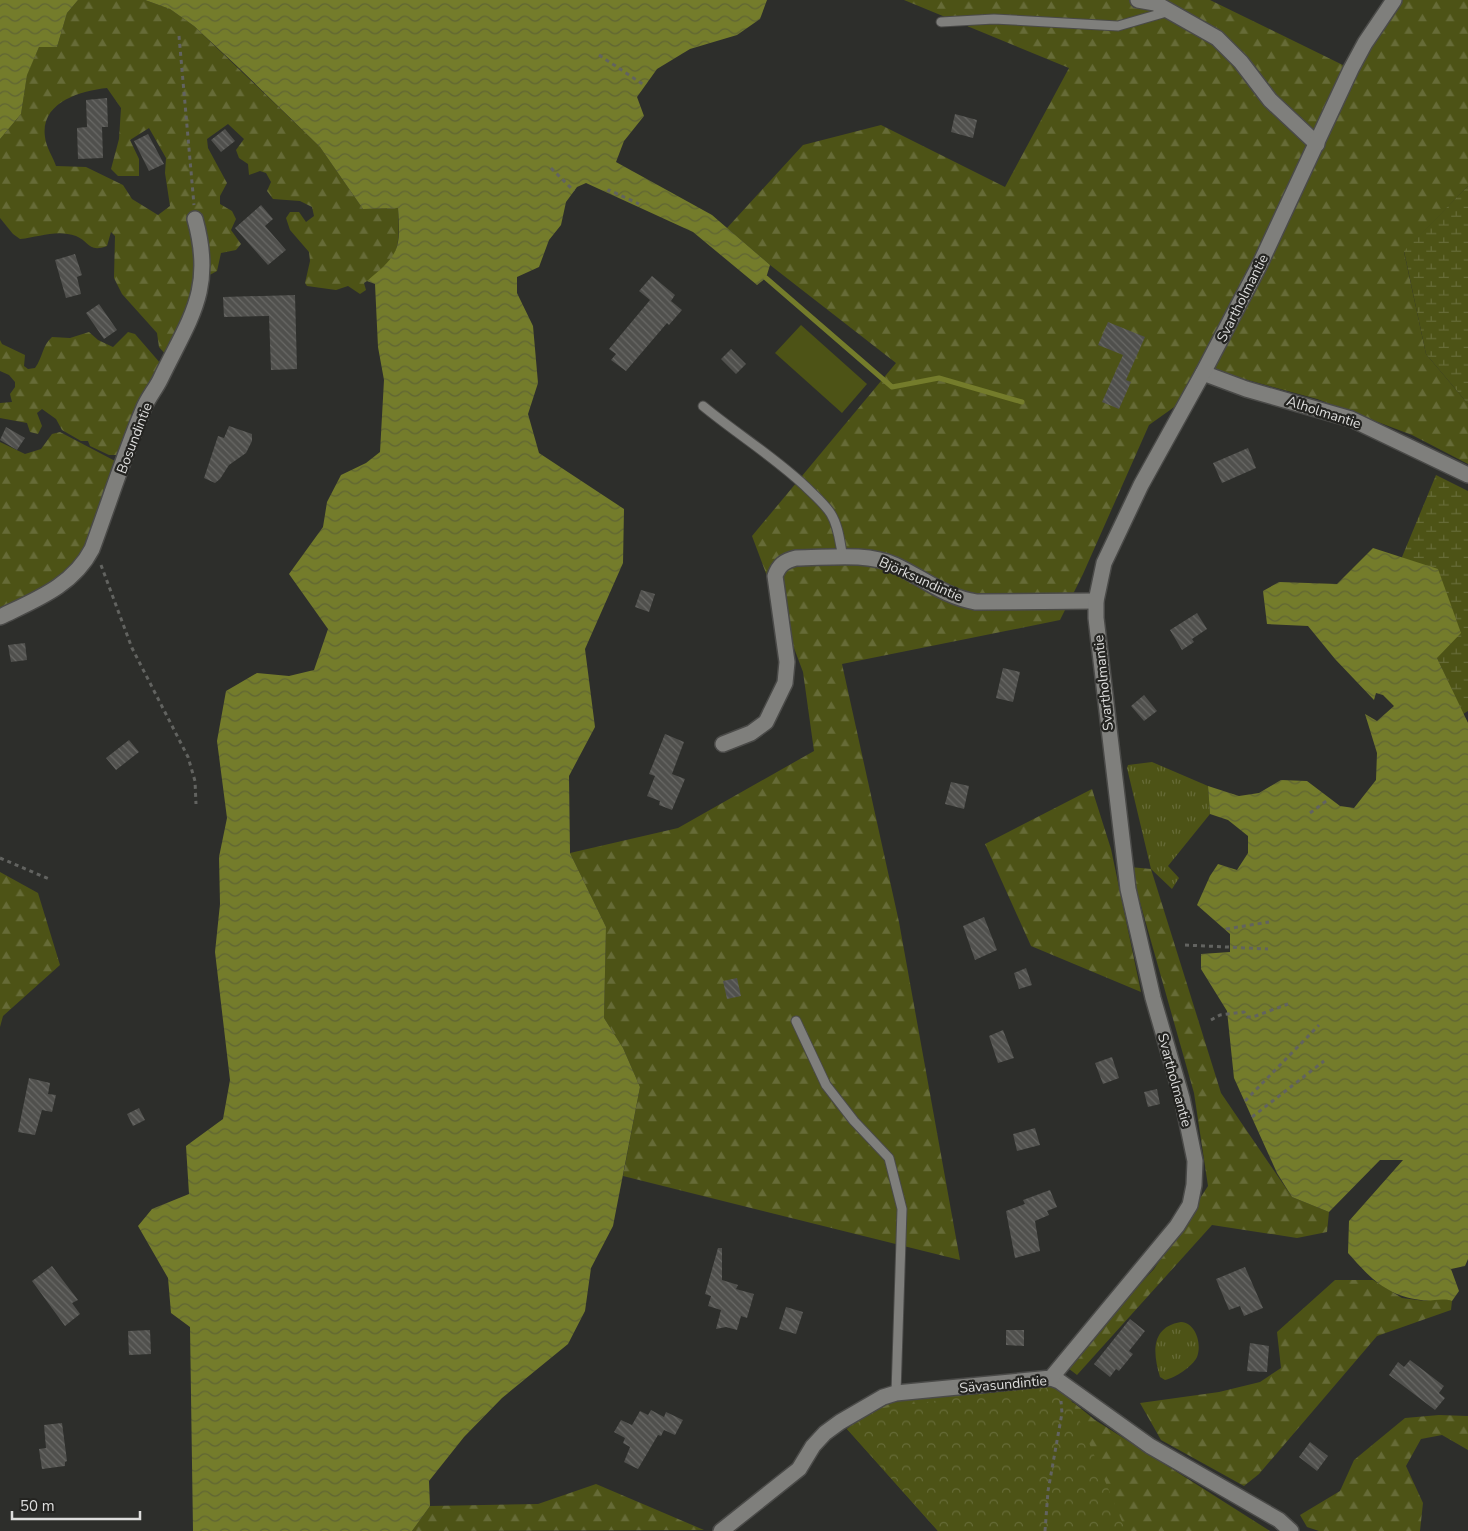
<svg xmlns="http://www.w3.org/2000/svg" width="1468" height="1531" font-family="'Nunito Sans',sans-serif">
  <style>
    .grass { fill: url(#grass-tufts) }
    .forest { fill: url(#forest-firs); fill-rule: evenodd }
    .wetland { fill: url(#wetland-marsh) }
    .park { fill: url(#park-crowns) }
    .pitch { fill: #4d5316 }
    .water { fill: url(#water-waves) }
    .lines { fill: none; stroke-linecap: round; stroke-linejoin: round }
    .stream { stroke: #747c2b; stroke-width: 5 }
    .building { fill: url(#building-back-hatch) }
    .service-casing { stroke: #4a4a48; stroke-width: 11 }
    .minor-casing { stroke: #4a4a48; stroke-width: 18 }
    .tertiary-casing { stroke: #4a4a48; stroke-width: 18 }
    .path { stroke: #626360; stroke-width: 3; stroke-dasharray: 4 4; stroke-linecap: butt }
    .service { stroke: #7f7f7c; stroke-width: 9 }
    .minor { stroke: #7f7f7c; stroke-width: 15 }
    .tertiary { stroke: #7f7f7c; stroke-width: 15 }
    .labels { text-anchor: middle; stroke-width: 4.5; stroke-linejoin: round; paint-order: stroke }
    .street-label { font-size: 14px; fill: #dddddc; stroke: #242421 }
  </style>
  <defs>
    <pattern id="grass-tufts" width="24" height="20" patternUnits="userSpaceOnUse" patternTransform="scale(1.25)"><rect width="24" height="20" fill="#4d5316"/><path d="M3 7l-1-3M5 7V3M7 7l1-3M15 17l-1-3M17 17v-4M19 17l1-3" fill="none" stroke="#666b37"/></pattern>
    <pattern id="forest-firs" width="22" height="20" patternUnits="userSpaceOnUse" patternTransform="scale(1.25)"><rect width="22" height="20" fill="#4d5316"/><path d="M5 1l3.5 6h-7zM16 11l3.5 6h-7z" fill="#666b37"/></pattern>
    <pattern id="wetland-marsh" width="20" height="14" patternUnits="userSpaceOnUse" patternTransform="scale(1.25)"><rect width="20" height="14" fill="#4d5316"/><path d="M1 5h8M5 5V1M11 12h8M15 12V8" fill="none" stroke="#666b37"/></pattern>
    <pattern id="park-crowns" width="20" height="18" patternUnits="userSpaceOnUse" patternTransform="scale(1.25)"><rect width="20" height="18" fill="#4d5316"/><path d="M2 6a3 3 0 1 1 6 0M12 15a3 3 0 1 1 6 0" fill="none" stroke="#666b37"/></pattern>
    <pattern id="water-waves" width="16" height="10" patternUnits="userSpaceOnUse" patternTransform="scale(1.25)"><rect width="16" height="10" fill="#747c2b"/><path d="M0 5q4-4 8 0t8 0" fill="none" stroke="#606534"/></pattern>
    <pattern id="building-back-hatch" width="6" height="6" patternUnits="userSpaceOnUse" patternTransform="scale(1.25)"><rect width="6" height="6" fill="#50504d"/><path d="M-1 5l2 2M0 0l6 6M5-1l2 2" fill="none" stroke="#696966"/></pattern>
  </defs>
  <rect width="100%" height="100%" fill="#2d2e2b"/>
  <path class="grass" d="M1152,762L1208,786L1210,814L1168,866L1179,878L1172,889L1151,869L1127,768L1128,765Z
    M1181,1322C1196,1323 1202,1344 1197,1357C1192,1367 1175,1378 1165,1380L1160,1377C1153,1354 1150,1327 1181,1322Z"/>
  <path class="forest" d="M78,0H145L170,9L194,26L320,147L363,209L398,208C400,246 400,262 364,283L366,290L360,294L348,286L336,290L307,286L305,283L310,261L309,252L290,230L286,218L290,212H299L306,222L314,216L312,207L300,201L273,199L267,191L271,182L266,173L260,171L249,175L248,164L239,158L236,150L244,139L228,124L207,139L208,148L227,183L220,196V204L232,211L236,219L231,230L241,244L236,250L221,253L217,271L206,277L166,355L159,347L157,333L122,294L114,278L115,236L111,232L107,246C88,253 89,241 76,236C57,229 39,237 20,239L13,234L0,218V139L21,114L27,74L39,47H57L67,13ZM107,88L121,108L119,139L111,169L118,176H139V159L130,140L149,128L166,158L165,173L170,206L158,215L132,199L123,185L86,167L56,166C53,157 46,147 45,137C40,103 79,91 107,88Z
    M904,0H1210L1351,69L1393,0H1468V186L1404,252L1426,354L1468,404V464L1412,435L1317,399L1222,373L1149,425L1083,574L1060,620L842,664L899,922L960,1260L623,1176L640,1087L623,1048L604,1018L606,927L570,853L678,828L814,751L803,672L752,536L896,363L770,265L727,228L803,145L881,125L1005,187L1069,68Z
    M89,332L98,340L113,347L128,332L135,334L161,364L119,455H109L90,446L88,441H81L62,430L56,419L42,409L37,413L42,426L38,434L30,432L27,423L0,418V403L12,402L10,394L15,387V382L9,375L0,371V340L2,344L25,355L24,366L28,369L35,368C43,357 42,346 52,337L70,338Z
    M60,432L117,462L114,477L74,572L0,610V442L25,454L41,449L52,434Z
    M1092,789L1111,849L1141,992L1031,946L985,844Z
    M1130,867L1151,869L1221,1093L1292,1197L1329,1212L1327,1232L1297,1238L1212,1225L1077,1375L1064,1365L1154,1269L1208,1186L1194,1093Z
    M0,872L38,893L60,965L3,1016L0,1027Z
    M1335,1280H1373L1402,1298L1425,1301L1442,1298L1452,1301L1451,1310L1377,1336L1259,1474L1244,1486L1161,1440L1140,1403L1219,1392L1260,1382L1281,1368L1277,1332Z
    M1037,1390L1074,1403L1095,1420L1270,1531H938L847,1429L869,1410L897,1400Z
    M1439,1415L1468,1416V1450L1442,1435L1421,1439L1406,1466L1423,1503L1420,1531H1319L1307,1527L1300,1515L1340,1491L1354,1460L1405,1418Z
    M596,1484L704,1530L412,1531L430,1506L538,1504Z"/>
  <path class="wetland" d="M1468,186V404L1426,354L1404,251Z
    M1436,475L1468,491V711L1463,714L1468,723V882L1452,690L1437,658L1402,557Z"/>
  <path class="park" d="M1064,1383L1126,1531H938L847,1429L869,1410Z"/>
  <path class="pitch" d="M801,325L867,384L842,413L775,353Z"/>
  <path class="water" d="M0,0H78L67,13L57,47H39L27,75L21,114L0,139Z
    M145,0H767L760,19L737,35L690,49L657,69L637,97L644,116L624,141L616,162L712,215L770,265L766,278L757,285L693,232L586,183L577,187L566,202L561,225L549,240L539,267L517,277V293L533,326L538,383L528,414L539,453L624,509L623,563L585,649L595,727L569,776L570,853L606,927L604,1018L623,1048L640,1087L613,1226L591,1268L585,1311L568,1344L502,1398L464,1437L429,1481L430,1506L412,1531H193L190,1327L171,1313L168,1278L138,1226L152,1209L189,1194L186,1146L223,1119L230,1080L215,952L220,904L219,857L227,818L217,741L226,691L257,673L289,676L314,670L328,629L289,574L323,527L327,502L341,475L366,463L380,452L384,380L378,347L375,284L367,281C399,254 401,250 398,208L363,209L320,147L239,68L194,26L170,9Z
    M1373,548L1438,569L1461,633L1437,658L1468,723V1259L1465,1266L1451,1269L1459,1291L1452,1301C1441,1297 1432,1302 1421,1300C1387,1296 1370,1278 1348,1253L1349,1221L1403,1160H1380L1329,1212L1292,1197L1277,1173L1234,1078L1227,1011L1201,969V954L1230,952V934L1197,905L1210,876L1218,864L1237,870L1248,853V836L1228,820L1210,814L1208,786L1239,796L1259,793L1281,780L1307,781L1340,806L1354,808L1376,780L1377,753L1365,714L1377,721L1394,706L1383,695L1376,693L1374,700L1335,659L1308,626L1267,624L1263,591L1279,582L1337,584Z"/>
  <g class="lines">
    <path class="stream" d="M766,278L892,387L939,378L1022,402"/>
  </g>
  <path class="building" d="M107,98L108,127H102L103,158L78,159L77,128L87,127L86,100Z
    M955,114L977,120L973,138L951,132Z
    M225,129L235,141L221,152L211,140Z
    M148,134L164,164L149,171L134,141Z
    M261,205L273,219L265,226L286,250L268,265L235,228Z
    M75,254L82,275L77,277L81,294L66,298L55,260Z
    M652,276L675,295L671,301L682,310L669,325L667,323L626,371L611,360L616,354L609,349L650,300L639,291Z
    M295,295L297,369L271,370L269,316L224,317L223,297Z
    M99,304L117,330L104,339L86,313Z
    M1108,322L1145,337L1126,380L1131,382L1119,409L1102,402L1123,355L1098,345Z
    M731,349L746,364L736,374L721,359Z
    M229,426L252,434V441L246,453L229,465L220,479L215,483L204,478L218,436L224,438Z
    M6,427L25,438L17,450L0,440Z
    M1248,448L1256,468L1222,483L1213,463Z
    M641,590L655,594L649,612L635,607Z
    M1197,613L1207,629L1192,639L1194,642L1182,650L1170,630Z
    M25,643L27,660L11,662L8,645Z
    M1003,668L1020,672L1013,702L996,698Z
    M1144,695L1157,711L1144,721L1131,706Z
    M665,734L684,742L672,774L685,779L672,810L659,805L660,801L647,796L655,776L649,774Z
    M129,740L139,752L116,770L106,758Z
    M951,782L969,786L964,809L945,804Z
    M984,917L997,950L975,960L963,926Z
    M1026,968L1032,985L1019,989L1014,973Z
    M737,978L741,996L727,999L723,981Z
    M1003,1030L1014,1058L998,1063L989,1036Z
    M1112,1057L1119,1078L1103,1084L1095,1063Z
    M29,1078L50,1083L48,1094L56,1095L52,1112L42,1110L35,1135L18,1132Z
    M1157,1089L1160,1104L1148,1107L1144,1092Z
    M139,1108L145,1120L133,1126L127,1114Z
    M1035,1128L1040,1145L1017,1151L1013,1134Z
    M1050,1190L1057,1207L1047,1211L1049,1215L1035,1221L1040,1251L1015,1258L1006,1211L1025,1204L1023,1200Z
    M718,1248H722V1280L738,1285L736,1289L754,1294L747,1318L741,1316L737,1330L726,1327L716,1329L721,1310L708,1306L711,1296L705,1294Z
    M52,1266L78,1300L72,1303L80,1314L65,1326L32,1281Z
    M1245,1267L1263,1308L1244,1316L1240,1306L1229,1310L1216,1279Z
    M786,1307L803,1312L796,1334L779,1329Z
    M1130,1319L1145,1331L1129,1351L1133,1354L1119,1371L1116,1369L1110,1377L1094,1364Z
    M150,1330L151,1354L129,1355L128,1331Z
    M1006,1330H1024V1346L1006,1345Z
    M1250,1343L1269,1346L1267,1372L1247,1371Z
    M1410,1360L1444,1386L1439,1393L1445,1398L1435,1410L1389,1375L1398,1362L1404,1367Z
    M651,1410L664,1417L666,1412L683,1420L675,1435L664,1430L661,1436L658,1435L638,1469L624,1462L630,1447L623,1443L625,1438L614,1432L621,1420L632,1425L640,1411L648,1415Z
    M62,1423L67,1461L65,1462V1466L42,1469L39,1449L46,1448L44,1425Z
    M1310,1442L1328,1456L1317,1471L1299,1457Z"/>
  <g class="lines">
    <defs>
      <path id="service" d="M941,22L994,19L1118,26L1170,11
        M703,406C737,434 773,456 805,486C814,495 825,504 831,514C839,527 840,544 843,558
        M796,1021L826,1085L854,1121L889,1158L902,1209L896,1393"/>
      <path id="minor" d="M1138,0L1155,3L1217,38L1241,62L1270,100L1317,144
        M1203,373L1246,389L1351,419L1468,475
        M0,617C35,600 73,586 92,549C109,503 124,455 143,410C147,399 155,390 160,380C189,319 215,291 195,219
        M723,744L751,733L766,722L785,683L787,662L775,576C779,565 784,561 796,558C827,558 866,552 895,565C923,578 945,597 976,602L1096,601
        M1051,1378L1059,1381L1150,1446L1279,1520L1291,1531"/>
      <path id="tertiary" d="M721,1531L799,1469L813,1446L825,1433L840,1422L883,1397L896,1393L1051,1378L1177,1226L1190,1205L1194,1185L1195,1161L1182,1098L1153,998L1128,889L1096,618V601L1104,563L1141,485L1203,373L1260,264L1351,69L1365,43L1394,0"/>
    </defs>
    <use href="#service" class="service-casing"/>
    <use href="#minor" class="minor-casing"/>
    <use href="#tertiary" class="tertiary-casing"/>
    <path class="path" d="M179,36L194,205
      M599,55L644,85
      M551,168L574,191
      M608,192L609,190L639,204
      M101,565L132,648L188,757L195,781L196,804
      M1310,813L1329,799
      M0,858L49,879
      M1226,929L1269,922
      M1185,945L1268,949
      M1211,1020L1220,1015L1244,1012L1247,1017H1253L1288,1004
      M1245,1101L1319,1025
      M1252,1117L1324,1061
      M1045,1531L1048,1491L1062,1413L1061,1401"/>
    <use href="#service" class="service"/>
    <use href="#minor" class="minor"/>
    <use href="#tertiary" class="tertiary"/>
  </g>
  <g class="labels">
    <g class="street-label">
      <text transform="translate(1242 298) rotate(-63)" y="5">Svartholmantie</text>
      <text transform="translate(1324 412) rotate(18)" y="5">Alholmantie</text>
      <text transform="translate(134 438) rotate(-69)" y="5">Bosundintie</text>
      <text transform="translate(921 579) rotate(24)" y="5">Björksundintie</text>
      <text transform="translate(1103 683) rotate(-96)" y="5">Svartholmantie</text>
      <text transform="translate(1175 1080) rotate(75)" y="5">Svartholmantie</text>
      <text transform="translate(1003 1384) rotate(-5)" y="5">Sävasundintie</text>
    </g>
  </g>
  <path d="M12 1511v8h128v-8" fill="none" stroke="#dddddc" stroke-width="2.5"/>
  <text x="20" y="1511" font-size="15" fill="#dddddc" stroke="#242421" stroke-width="4" paint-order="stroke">50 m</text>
</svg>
